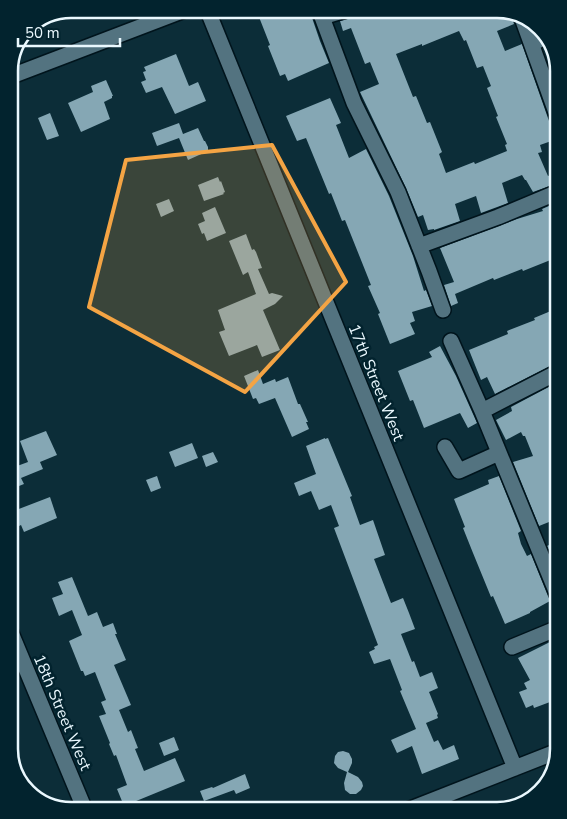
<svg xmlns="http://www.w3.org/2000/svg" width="567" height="819" font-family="'Nunito Sans',sans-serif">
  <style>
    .building { fill: #85a7b4; fill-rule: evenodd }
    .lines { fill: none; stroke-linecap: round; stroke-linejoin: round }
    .minor-casing { stroke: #00141c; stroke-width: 18 }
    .minor { stroke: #537380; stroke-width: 15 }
    .marked { fill: #f4a444; fill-opacity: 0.2; stroke: #f4a444; stroke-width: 4; stroke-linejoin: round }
    .labels { text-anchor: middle; stroke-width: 5; stroke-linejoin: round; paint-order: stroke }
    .street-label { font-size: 16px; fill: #eaf8fe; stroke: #02232e }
    .rim { fill: none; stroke: #eaf8fe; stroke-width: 2.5 }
  </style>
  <rect width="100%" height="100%" fill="#0c2d38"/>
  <path class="building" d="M258,9H309L320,41L329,63L288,81L285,74L280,76L268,46L270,45L259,17H261Z
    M371,9H500L510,12L514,24L497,31L505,51L522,44L549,121L553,126L557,139L540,145L542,152L538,153L548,176L558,171V183L533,192L526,180H525L522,175L502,183L508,203L481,213L476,196L455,204L460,221L434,230V229L428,230L423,215L418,217L406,188L360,92L379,84L370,62L365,64L351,28L343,31L340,21L352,18L357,13ZM459,31L464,41L466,40L477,68L483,66L491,86L487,88L498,116L496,117L507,144L505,145L507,151L475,164L474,162L446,173L439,154L442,152L430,122L427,123L416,96L413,97L396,54L422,44V46Z
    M176,54L189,86L198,82L206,101L175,114L162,87L146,93L141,82L146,80L143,72L146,71L144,67Z
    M556,61L558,71V85L556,86L549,64Z
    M106,80L113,96H112V98L104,102L110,119L81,132L68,103L93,92L91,86Z
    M330,98L341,123L336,125L349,158L366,149L389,196L413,256L424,291L426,290L432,306L412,312L415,321L410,323L415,334L390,344L378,314L380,313L368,286L371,285L345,220L342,221L331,193L329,194L306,138L297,141L286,116Z
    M50,113L59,136L47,140L38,118Z
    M179,123L183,134L198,128L204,141H205L208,147V151L188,160L179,138L157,146L152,133Z
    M218,177L220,182L221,181L225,192L223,193L224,194L204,201L198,185Z
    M169,199L174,211L161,217L156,204Z
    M558,202V257L523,271L522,269L494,280L493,278L455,294L458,303L451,306L444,285L454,282L440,248L517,219L543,211L542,209Z
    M215,207L226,233L207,241L204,233L202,234L198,224L205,221L202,213Z
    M246,234L252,250L254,249L256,252L262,268L258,269L269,294L272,293L283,296L275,304L263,310L280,350L262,357L257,345L229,356L219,332L225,330L218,310L256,294L248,272L243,275L229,241Z
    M558,308V363L554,364L495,394L487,377L481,380L469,350L508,334L507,331L535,320L534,318Z
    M440,346L456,376L477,423L468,428L460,413L424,428L413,400L410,401L398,371L432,357L429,352Z
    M258,370L263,384L275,379L276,382L288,377L298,404H300L308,422H306L309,429L292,437L275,398L259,404L256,398L253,399L244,376Z
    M558,382V572L547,546L557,541L549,522L539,526L513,462L533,456L525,436H523L521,432L506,440L496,420L512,411L511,407Z
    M46,431L57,455L40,462L43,469L21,478L24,484L9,490V469L28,462L20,441Z
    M325,438V439L328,438L352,496L350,497L360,525L373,520L385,555L374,559L391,603L403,598L409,613L415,629L401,634L412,662L414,661L420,677L432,672L438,688L429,692L438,714L437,715L438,718L426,723L434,742L438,740L443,750L454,745L459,759L422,774L412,746L397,753L391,740L416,729L400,691L402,690L390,659L374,664L369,652L375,649L374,647L378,645L334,528L339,526L331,505L319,510L311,491L299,496L294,483L316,474L306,446Z
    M192,443L198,458L175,467L169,452Z
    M213,452L218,462L206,467L202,456Z
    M157,476L161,488L151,492L146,480Z
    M499,476L521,531L518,533L521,544L527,556L531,554L550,601L530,612V613L505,624L493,596L491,597L473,553L463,528L465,527L454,499L489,484L488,480Z
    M50,497L57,518L24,532L21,525L17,527L11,512Z
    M72,577L88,616L97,612L103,627L113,623L117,634H115L126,660L114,665L131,705L119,710L128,732L131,730L138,748L135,749L144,771L175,758L185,781L124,806L117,789L127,785L116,755L114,756L109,744L110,743L99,716L106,714L101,702L106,700L95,672L85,676L83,671H81L69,641L82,635L72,610L59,616L52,598L63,594L58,582Z
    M558,638V699L534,708L533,705L526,708L519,692L527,689L524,683L530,680L518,658Z
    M174,737L179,750L164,756L159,743Z
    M343,751L349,753L352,759V763L348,772L358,777L362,782L363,786L361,790L356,794H350L345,790L344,783L347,772L338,768L334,763L335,756L338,752Z
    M245,774L250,788L236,794L234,790L204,801L200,791L212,787L213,788Z"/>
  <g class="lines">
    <defs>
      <path id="minor" d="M207,9L515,768
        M319,9L354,103L398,192L429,271L443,310
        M521,15L558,118
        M322,17L349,9
        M532,44L547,36
        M9,77L187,9
        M419,246L498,217L558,192
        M451,341L482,411L558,596
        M482,411L558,372
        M445,447L459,471L499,453
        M9,628L85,810
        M512,647L558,628
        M408,810L558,751"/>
    </defs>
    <use href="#minor" class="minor-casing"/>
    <use href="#minor" class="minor"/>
  </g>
  <path class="marked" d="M272,145L346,282L245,392L89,307L126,160Z"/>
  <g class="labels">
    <g class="street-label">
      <text transform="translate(377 382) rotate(68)" y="6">17th Street West</text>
      <text transform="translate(63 712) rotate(67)" y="6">18th Street West</text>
    </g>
  </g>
  <path d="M0 0H567V819H0ZM71 18H497A53 53 0 0 1 550 71V749A53 53 0 0 1 497 802H71A53 53 0 0 1 18 749V71A53 53 0 0 1 71 18Z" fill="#02232e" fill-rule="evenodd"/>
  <path class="rim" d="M71 18H497A53 53 0 0 1 550 71V749A53 53 0 0 1 497 802H71A53 53 0 0 1 18 749V71A53 53 0 0 1 71 18Z"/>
  <path d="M18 38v8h102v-8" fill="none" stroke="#eaf8fe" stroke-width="2.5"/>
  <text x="25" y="38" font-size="15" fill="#eaf8fe" stroke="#02232e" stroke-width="4" paint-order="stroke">50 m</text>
</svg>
